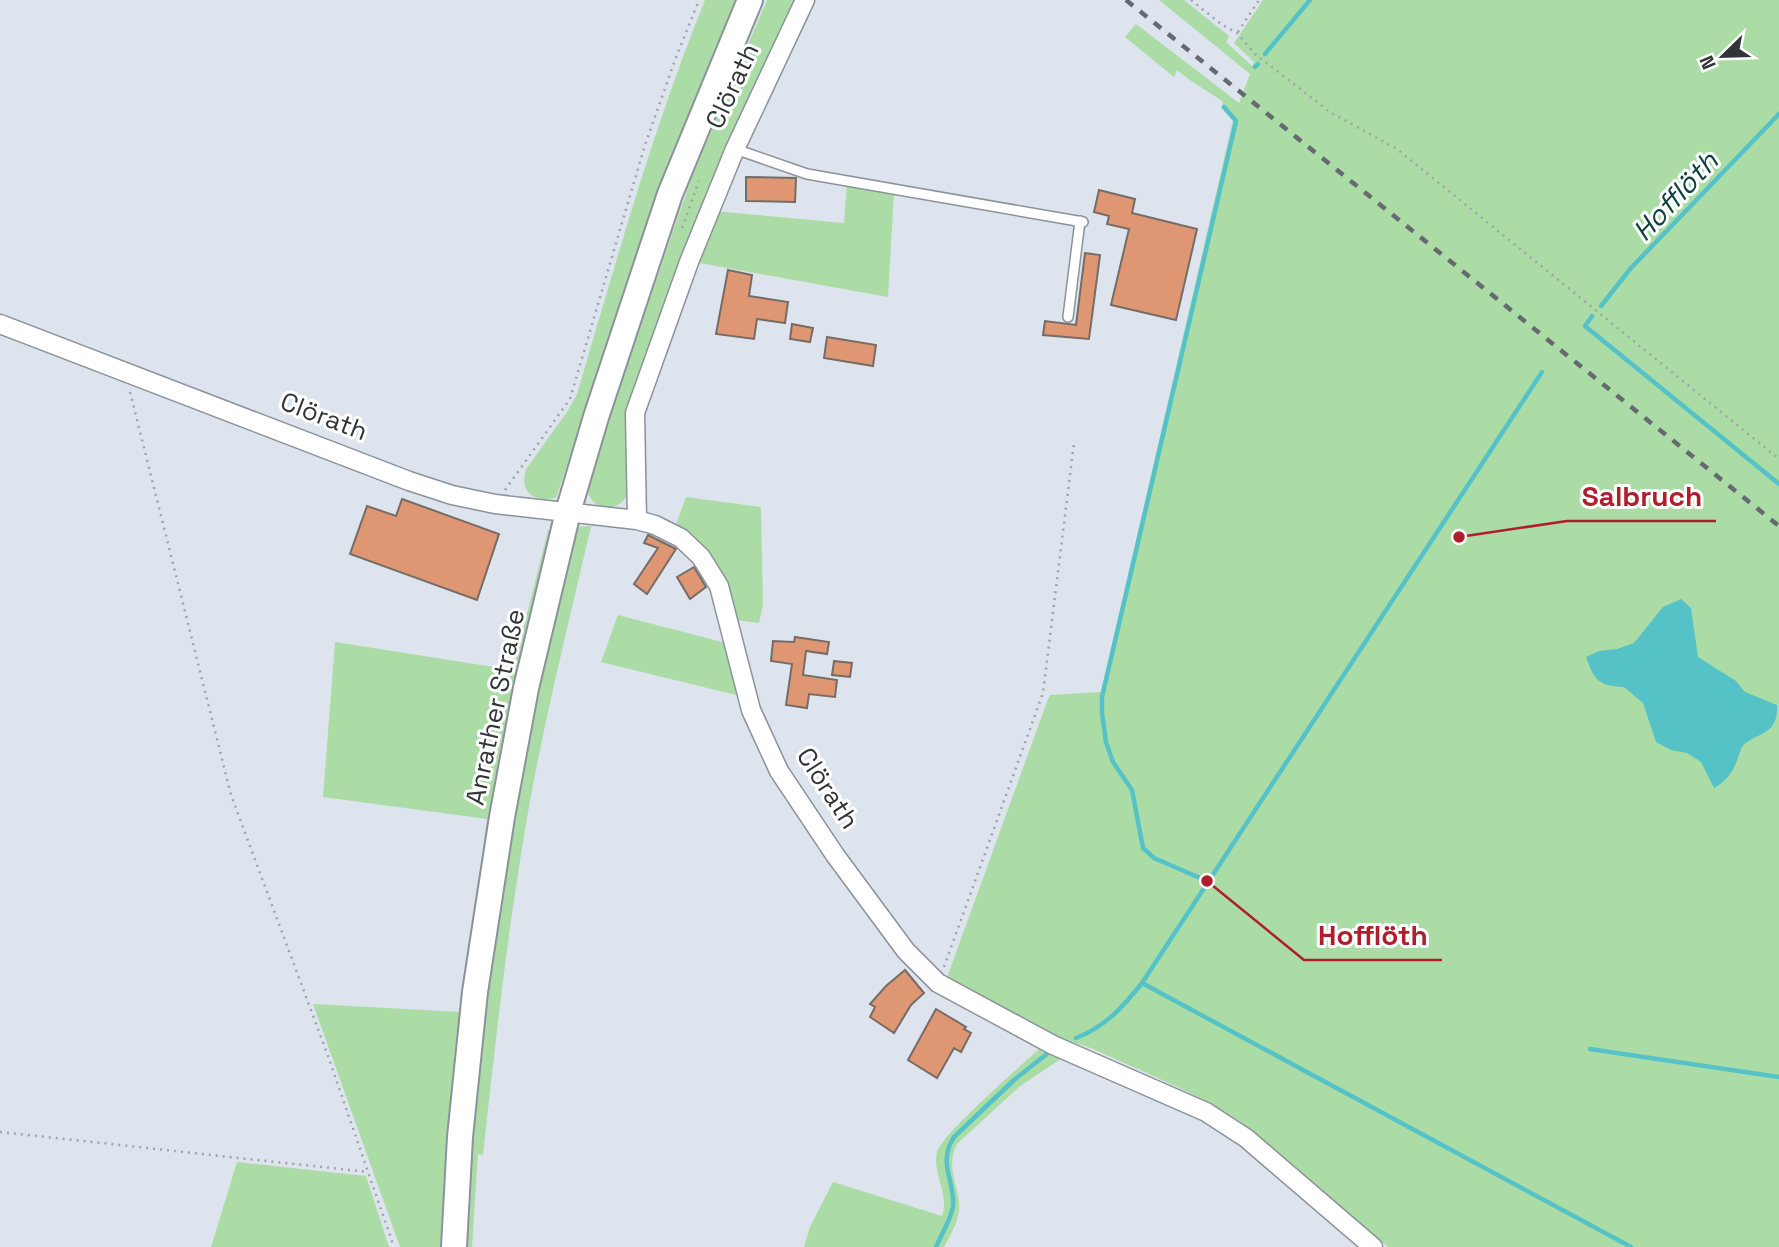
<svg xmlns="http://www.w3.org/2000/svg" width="1779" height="1247" font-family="'Space Grotesk',sans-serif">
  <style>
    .green { fill: #acdca5 }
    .water { fill: #55c2c8 }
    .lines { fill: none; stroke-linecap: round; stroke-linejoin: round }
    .stream { stroke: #55c2c8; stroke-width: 4.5 }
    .building { fill: #de9772; stroke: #766c67; stroke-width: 2 }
    .service-casing { stroke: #8c929b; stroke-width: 12 }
    .minor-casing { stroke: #8c929b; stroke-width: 21 }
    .secondary-casing { stroke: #8c929b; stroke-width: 28 }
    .path { stroke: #9ea3ab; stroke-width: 2.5; stroke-dasharray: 2 5; stroke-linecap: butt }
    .service { stroke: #fff; stroke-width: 9 }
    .minor { stroke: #fff; stroke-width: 18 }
    .secondary { stroke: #fff; stroke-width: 24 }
    .rail { stroke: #666a70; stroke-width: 4.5; stroke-dasharray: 9 9; stroke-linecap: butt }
    .labels { text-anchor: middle; stroke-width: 6; stroke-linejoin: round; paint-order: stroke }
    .street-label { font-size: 26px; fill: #313438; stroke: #fff }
    .water-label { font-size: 28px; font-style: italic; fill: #0d4043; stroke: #fff }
    .leader { fill: none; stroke: #b01d2d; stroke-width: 2.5 }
    .callout-dot { fill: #b01d2d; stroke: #fff; stroke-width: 2.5 }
    .callout-label { font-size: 28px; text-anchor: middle; font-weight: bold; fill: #b01d2d; stroke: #fff; stroke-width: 6; stroke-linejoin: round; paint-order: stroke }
  </style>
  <rect width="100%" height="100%" fill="#dde4ee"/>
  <path class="green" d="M705,0H737L674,150L556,498C534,502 519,493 526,469L567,412L577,394C616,262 653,128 705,0Z
    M767,0H800L652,348L630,489C621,517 586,512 587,483L692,176Z
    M1159,0H1184L1229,36L1226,42L1252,66L1254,62L1234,43L1263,0H1779V1247H1388L1241,1122C1195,1092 1143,1072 1093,1049C1078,1042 1061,1042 1048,1031L946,980L1048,699L1050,695L1101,692L1233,120L1222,109L1223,102C1207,90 1192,83 1177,70L1174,77L1125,37L1136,24L1239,103L1250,74Z
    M847,185L894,192L888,297L694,262L714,211L844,223Z
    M686,497L761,507L763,605L759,623L735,620L675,527Z
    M591,526C570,618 547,709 530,801C509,918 496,1036 483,1155L478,1154L472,1247H462C470,1117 482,987 502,857C520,746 547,636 575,527Z
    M548,530L554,534L447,1247H400L313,1004L461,1012L487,819L323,797L335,642L513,670Z
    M618,615L726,643L740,696L601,662Z
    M1040,1048L1065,1056L1019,1087L957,1144C943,1171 964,1190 958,1216C956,1226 949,1237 944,1247H804L810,1227L833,1182L942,1216C950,1194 932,1174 937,1152C942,1134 1022,1065 1040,1048Z
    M237,1162L366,1176L389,1247H211Z"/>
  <path class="water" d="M1681,599L1691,608L1698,657L1736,681L1745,692L1777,705C1779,737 1754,732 1742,747C1741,748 1738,758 1738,758C1733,772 1727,781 1714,788L1701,762L1687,753L1671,750L1656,742L1643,703L1624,687C1599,686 1594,680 1586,657L1599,651L1617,649L1634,643L1663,607Z"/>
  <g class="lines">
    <path class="stream" d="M1265,54L1310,0
      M1255,67L1258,64
      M1601,306L1631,268L1779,114
      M1592,316L1585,326L1779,484
      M1207,881L1154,858L1143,848L1132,790L1113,762L1106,742L1102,713V697L1236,121L1224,107
      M1142,983L1631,1247
      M1076,1038C1105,1027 1123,1007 1142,983L1542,372
      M1590,1049L1779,1077
      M936,1247C941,1235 951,1220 953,1206C955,1179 937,1164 954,1137L1014,1080L1048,1053"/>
  </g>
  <path class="building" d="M746,177L796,178L795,202L746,201Z
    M1099,190L1135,199L1132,213L1197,229L1176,320L1111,305L1129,229L1107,224L1109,216L1094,212Z
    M1085,253L1100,255L1089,339L1043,335L1045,321L1076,325Z
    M728,270L752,275L749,296L788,302L785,323L757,319L754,339L716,334Z
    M792,324L813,328L810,342L790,339Z
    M827,337L876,345L873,366L824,358Z
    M402,499L499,534L477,600L350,554L367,506L396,516Z
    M648,535L676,549L647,594L634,584L658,548L644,543Z
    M694,567L706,587L690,599L677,577Z
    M795,637L829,642L827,654L806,651L803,675L837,680L835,697L809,694L807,708L786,705L792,664L771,661L773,641L794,642Z
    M834,661L852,663L850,677L832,675Z
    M905,970L924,993L911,1005L894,1033L870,1017L875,1007L870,1004L886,986Z
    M936,1009L966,1027L964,1029L971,1033L961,1052L954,1048L937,1078L908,1060Z"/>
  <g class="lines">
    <defs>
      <path id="service" d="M735,149L807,174L1083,222
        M1068,317L1080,221"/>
      <path id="minor" d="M0,324L409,481L452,495L495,504L637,520L655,525L681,538L701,557L719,586L751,710L779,771L835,855L906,951L938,983L1053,1045L1206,1112L1246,1138L1373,1247
        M637,520L635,413L689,262L735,149L805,0"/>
      <path id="secondary" d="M454,1247L460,1137L475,992L502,817L526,688L568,512L596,417L670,194L750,0"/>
    </defs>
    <use href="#service" class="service-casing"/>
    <use href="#minor" class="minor-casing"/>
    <use href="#secondary" class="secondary-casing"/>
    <path class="path" d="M1191,0L1221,24L1237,33L1255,54L1330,112L1397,149L1779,459
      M1238,32L1259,0
      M682,228L699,181
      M130,392L231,795L328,1056L394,1247
      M505,490L570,399L645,145L675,60L699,0
      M944,967L1043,693L1074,443
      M0,1132L368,1172"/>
    <use href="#service" class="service"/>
    <use href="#minor" class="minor"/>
    <use href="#secondary" class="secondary"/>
    <path class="rail" d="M1126,0L1779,526"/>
  </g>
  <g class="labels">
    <g class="street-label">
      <text transform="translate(732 86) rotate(-65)" y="9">Clörath</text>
      <text transform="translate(324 416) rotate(21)" y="9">Clörath</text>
      <text transform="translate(495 707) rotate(-78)" y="9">Anrather Straße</text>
      <text transform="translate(828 788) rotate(57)" y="9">Clörath</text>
    </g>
    <g class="water-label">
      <text transform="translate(1675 196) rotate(-47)" y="10">Hofflöth</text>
    </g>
  </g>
  <path class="leader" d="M1459 537L1567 521H1716M1207 881L1304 960H1442"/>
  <g class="callout-dot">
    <circle cx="1459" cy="537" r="7"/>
    <circle cx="1207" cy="881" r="7"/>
  </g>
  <g class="callout-label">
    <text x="1642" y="506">Salbruch</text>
    <text x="1373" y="945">Hofflöth</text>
  </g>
  <g transform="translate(1723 56) rotate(247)" stroke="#ffffff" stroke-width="5" paint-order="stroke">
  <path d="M0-5L12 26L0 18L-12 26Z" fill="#313438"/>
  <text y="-10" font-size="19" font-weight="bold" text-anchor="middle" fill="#313438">N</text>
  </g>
</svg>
